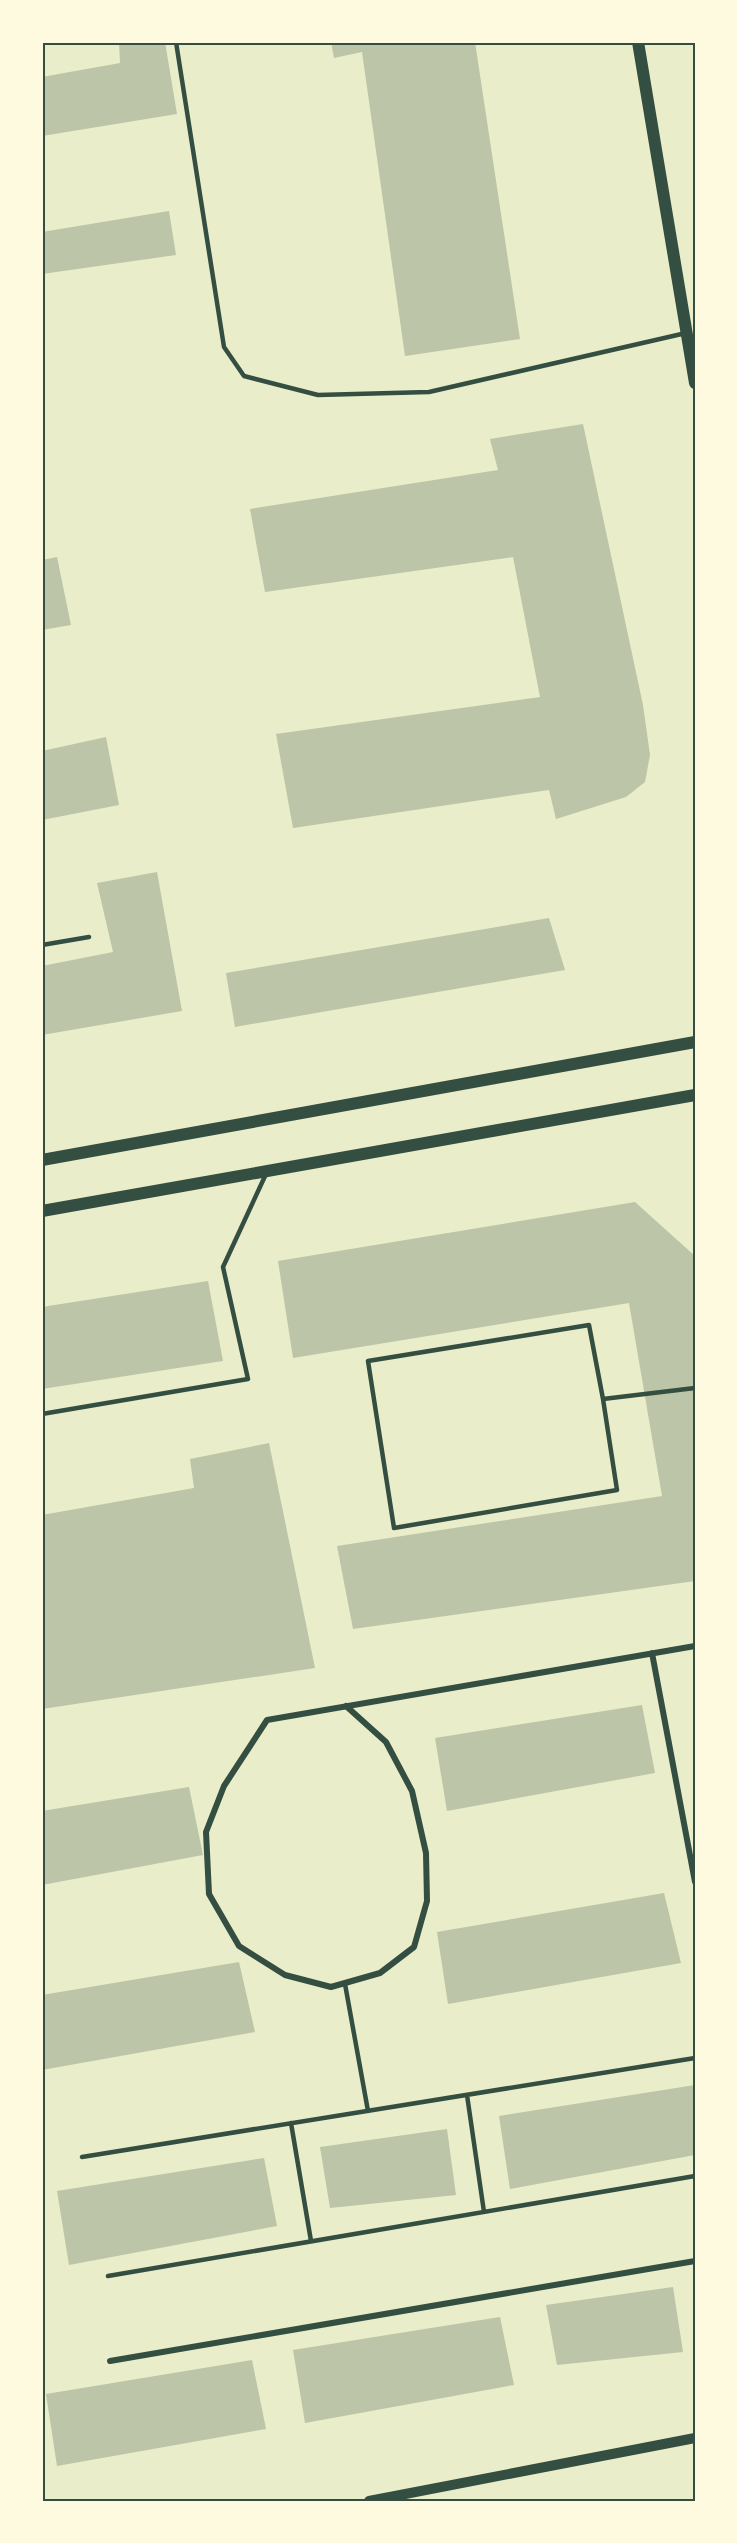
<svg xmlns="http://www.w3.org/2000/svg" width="737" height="2543" font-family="Helvetica,sans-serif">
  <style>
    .building { fill: #bcc5a7 }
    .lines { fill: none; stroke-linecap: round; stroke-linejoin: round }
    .service { stroke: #344e41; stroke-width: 4.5 }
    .minor { stroke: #344e41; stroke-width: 6 }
    .tertiary { stroke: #344e41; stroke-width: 10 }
    .secondary { stroke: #344e41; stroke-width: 12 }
    .neatline { fill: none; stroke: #344e41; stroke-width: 2 }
  </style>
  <rect width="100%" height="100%" fill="#e9edc9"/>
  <path class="building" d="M119,42H165L177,114L42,136V77L120,63Z
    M331,42H475L520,339L405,356L362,52L334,58Z
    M169,211L176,255L42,274V232Z
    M583,424L643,705L650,755L645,782L626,797L556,819L549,790L293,828L276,734L540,697L513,557L265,592L250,509L498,470L490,439Z
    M57,557L71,625L42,630V560Z
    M106,737L119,805L42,820V751Z
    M157,872L182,1011L42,1035V966L113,952L97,883Z
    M549,918L565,970L235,1027L226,973Z
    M635,1202L695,1256V1581L353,1629L337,1546L662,1496L629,1303L293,1358L278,1261Z
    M208,1281L223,1361L42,1389V1307Z
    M269,1443L315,1668L42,1709V1515L194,1488L190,1459Z
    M642,1705L655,1773L447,1811L435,1738Z
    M189,1787L203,1855L42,1885V1811Z
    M664,1893L681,1963L448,2004L437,1932Z
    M239,1962L255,2032L42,2070V1995Z
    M695,2085V2155L510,2189L499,2116Z
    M447,2129L456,2195L330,2208L320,2147Z
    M264,2158L277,2226L69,2265L57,2191Z
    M673,2287L683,2352L557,2365L546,2305Z
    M500,2317L514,2385L305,2423L293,2350Z
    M252,2360L266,2429L57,2466L46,2394Z"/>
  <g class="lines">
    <path class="service" d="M176,42L224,347L244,376L318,395L429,392L686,333
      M42,945L89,937
      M589,1325L603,1399L617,1490L394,1528L368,1361Z
      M603,1399L695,1388
      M42,1414L248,1379L223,1267L266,1174
      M345,1984L368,2111
      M467,2095L484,2212
      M291,2123L311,2241
      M82,2157L695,2058
      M108,2276L695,2176"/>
    <path class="minor" d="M652,1653L695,1882
      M346,1706L386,1742L412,1791L426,1853L427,1901L414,1947L380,1973L331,1987L285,1975L239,1946L209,1894L206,1832L224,1786L267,1720L695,1646
      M110,2361L695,2261"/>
    <path class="tertiary" d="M369,2501L695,2438"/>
    <path class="secondary" d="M638,42L695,383
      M42,1160L695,1042
      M42,1211L695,1095"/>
  </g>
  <rect width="737" height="2543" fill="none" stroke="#fefae0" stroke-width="87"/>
  <rect x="44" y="44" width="650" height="2456" class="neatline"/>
</svg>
